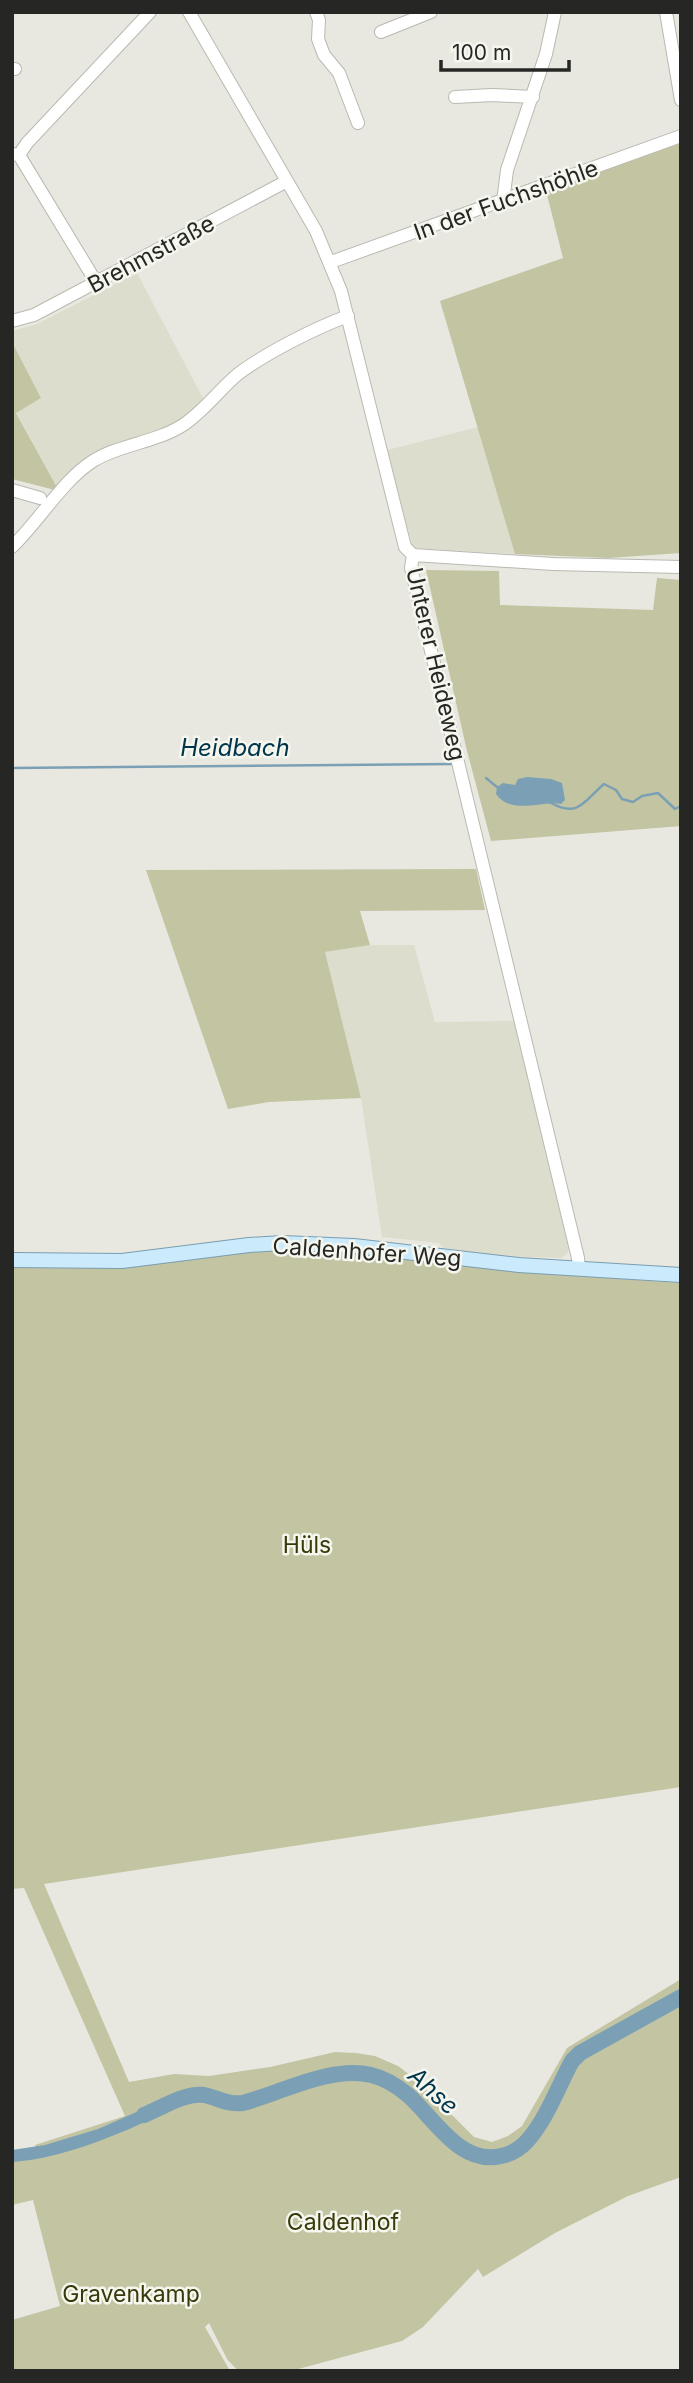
<svg xmlns="http://www.w3.org/2000/svg" width="693" height="2383" font-family="Inter,sans-serif">
  <style>
    .built { fill: #ddddce }
    .green { fill: #c3c4a2 }
    .water { fill: #7ba0b5 }
    .lines { fill: none; stroke-linecap: round; stroke-linejoin: round }
    .stream { stroke: #7ba0b5; stroke-width: 2.5 }
    .river { stroke: #7ba0b5; stroke-width: 16 }
    .minor-casing { stroke: #b9b9b2; stroke-width: 14 }
    .major-casing { stroke: #7a9db0; stroke-width: 16 }
    .minor { stroke: #fff; stroke-width: 12 }
    .major { stroke: #cbebfd; stroke-width: 14 }
    .labels { text-anchor: middle; stroke-width: 5; stroke-linejoin: round; paint-order: stroke }
    .street-label { font-size: 23px; fill: #262624; stroke: #f5f6ee }
    .park-label { font-size: 23px; fill: #393809; stroke: #f5f6ee }
    .water-label { font-size: 24px; font-style: italic; fill: #00354b; stroke: #f5f6ee }
  </style>
  <rect width="100%" height="100%" fill="#e8e8e0"/>
  <path class="built" d="M137,273L204,400L192,414L168,428L95,457L59,491L16,412L41,398L12,342V331L37,324Z
    M478,427L515,554L413,548L387,450Z
    M370,945H414L435,1022L516,1021L569,1247L567,1254L561,1258L500,1256L444,1248L439,1243L382,1237L361,1098L325,952Z"/>
  <path class="green" d="M681,142V553L608,558L515,554L440,301L563,258L546,191Z
    M12,342L41,398L16,413L59,491L12,479Z
    M426,570L499,571L500,605L653,610L657,578L681,580V826L491,841L466,747Z
    M476,869L485,910L360,911L370,945L325,952L361,1098L269,1102L228,1109L146,870Z
    M280,1249L352,1250L579,1276L681,1283V1460L679,1468L681,1469V1787L44,1884L129,2082L174,2074L209,2076L270,2067L335,2052L356,2053L375,2056L398,2066L418,2081L474,2137L492,2142L508,2136L522,2126L567,2048L681,1979V2177L628,2196L555,2233L483,2277L478,2269L423,2327L402,2341L291,2371H238L227,2359L209,2323L205,2327L230,2371H12V2320L60,2306L33,2200L12,2205V2162L37,2156L35,2145L125,2116L24,1888L12,1889V1264Z"/>
  <path class="water" d="M527,777L551,779L562,783L565,800L561,804C539,801 511,815 496,794L497,787L503,783L515,785L518,779Z
    M159,2102L165,2113C117,2135 65,2158 12,2162V2150L45,2145L98,2129Z"/>
  <g class="lines">
    <path class="stream" d="M12,768L453,764
      M486,778L497,787
      M551,803C579,818 584,801 604,784L616,790L622,799L633,802L642,796L658,793L675,809L681,806"/>
    <path class="river" d="M144,2115C161,2108 186,2092 204,2095C218,2098 228,2105 243,2103C280,2093 333,2065 371,2075C385,2078 397,2086 408,2095C434,2118 460,2166 501,2156C511,2154 521,2148 528,2140C547,2118 558,2087 572,2061L580,2053L681,1997"/>
    <defs>
      <path id="minor" d="M189,12L316,231L341,291L405,547L413,555
        M316,12L319,20L318,39L324,55L339,73L358,123
        M666,12L681,100
        M381,32L431,12
        M12,69H15
        M455,97L492,95L533,97
        M12,154L19,155L27,143L150,12
        M19,155L96,282
        M503,202L507,170L546,54L555,12
        M331,262L681,136
        M12,321L34,315L287,181
        M12,490L40,498
        M12,547C39,521 63,480 93,461C120,444 155,443 183,425C204,411 219,390 238,374C266,353 315,328 348,316
        M413,555L411,568L578,1258L579,1268
        M413,555L553,564L681,567"/>
      <path id="major" d="M12,1260L122,1261L249,1245L282,1243L354,1246L519,1265L681,1275"/>
    </defs>
    <use href="#minor" class="minor-casing"/>
    <use href="#major" class="major-casing"/>
    <use href="#minor" class="minor"/>
    <use href="#major" class="major"/>
  </g>
  <g class="labels">
    <g class="street-label">
      <text transform="translate(506 200) rotate(-20)" y="8">In der Fuchshöhle</text>
      <text transform="translate(151 254) rotate(-28)" y="8">Brehmstraße</text>
      <text transform="translate(436 664) rotate(77)" y="8">Unterer Heideweg</text>
      <text transform="translate(367 1252) rotate(4)" y="8">Caldenhofer Weg</text>
    </g>
    <g class="park-label">
      <text x="307" y="1553">Hüls</text>
      <text x="343" y="2230">Caldenhof</text>
      <text x="131" y="2302">Gravenkamp</text>
    </g>
    <g class="water-label">
      <text x="235" y="756">Heidbach</text>
      <text transform="translate(433 2091) rotate(42)" y="8">Ahse</text>
    </g>
  </g>
  <rect width="693" height="2383" fill="none" stroke="#262624" stroke-width="28"/>
  <path d="M441 60v10h128v-10" fill="none" stroke="#262624" stroke-width="3.5"/>
  <text x="452" y="60" font-size="21" fill="#262624" stroke="#f5f6ee" stroke-width="5" paint-order="stroke">100 m</text>
</svg>
